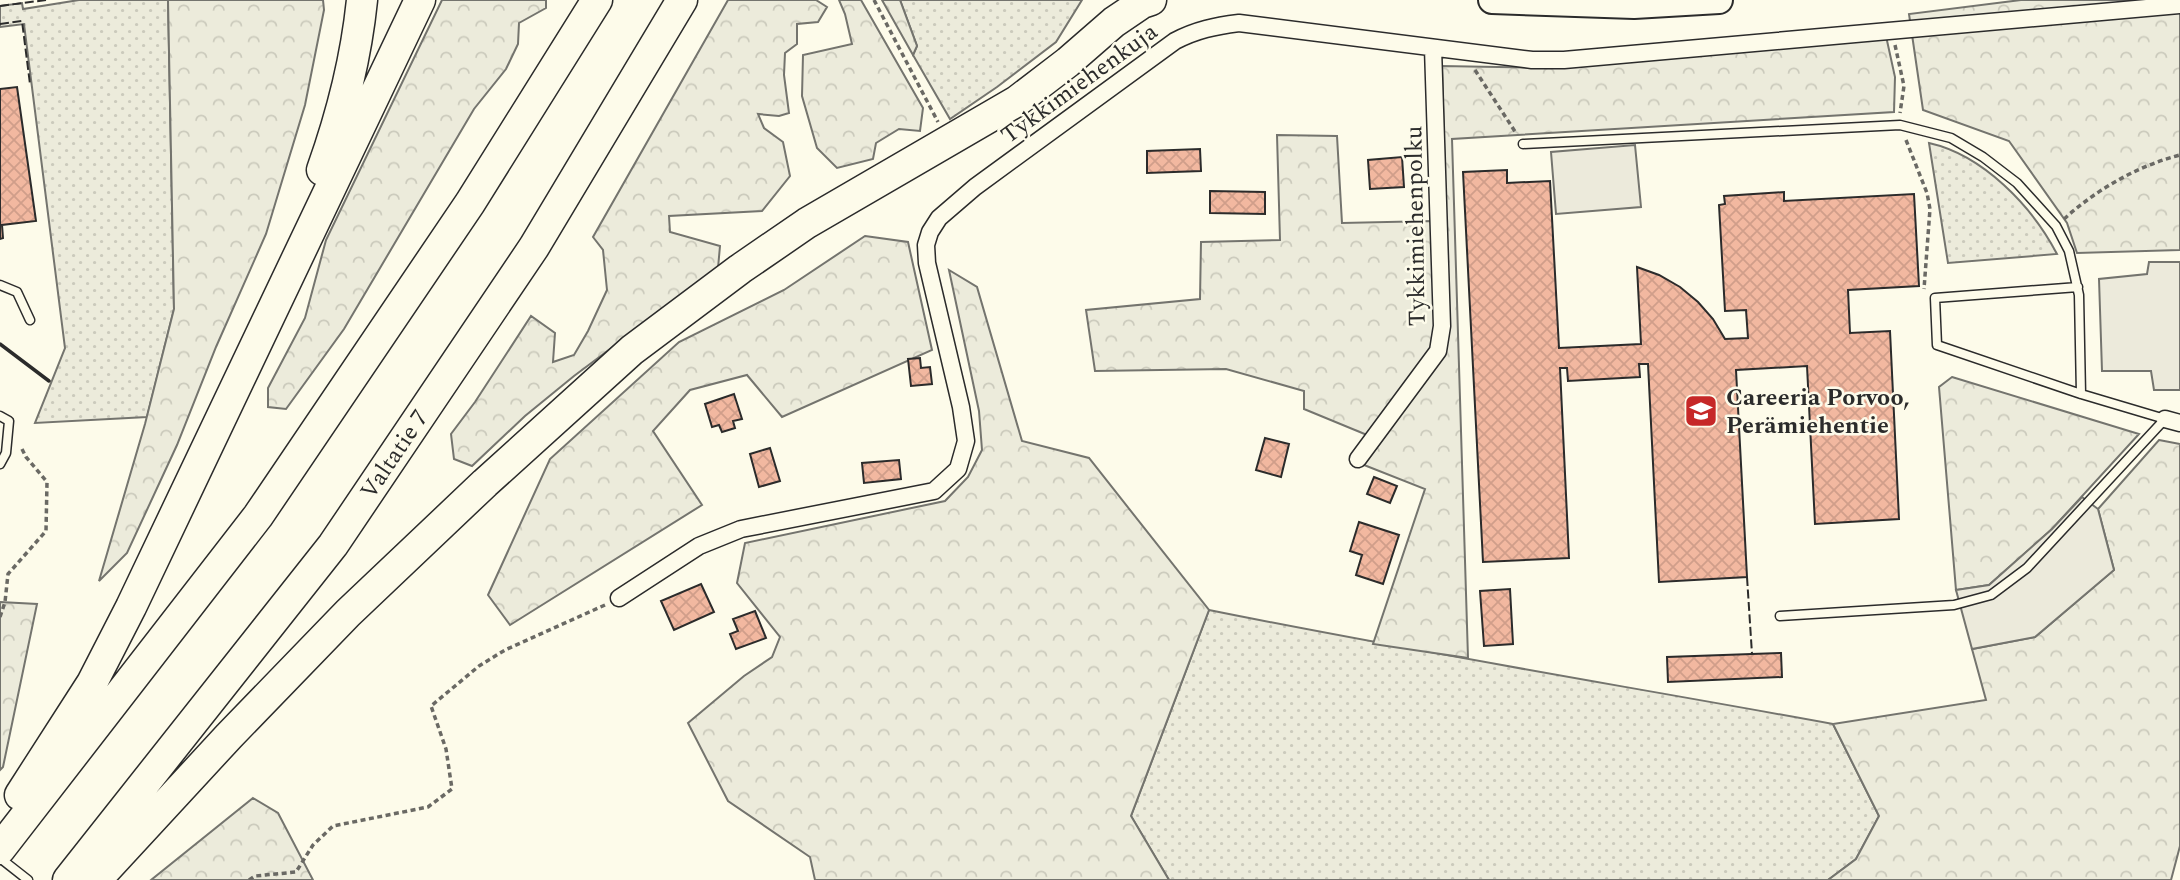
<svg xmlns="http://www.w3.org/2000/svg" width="2180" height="880" font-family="Spectral,serif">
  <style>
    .grass { fill: url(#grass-dots); stroke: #74746e; stroke-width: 2 }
    .forest { fill: url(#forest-crowns); stroke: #74746e; stroke-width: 2 }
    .parking { fill: #eceadb; stroke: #74746e; stroke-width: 2 }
    .building { fill: url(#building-cross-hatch); stroke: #2b2b2b; stroke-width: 2 }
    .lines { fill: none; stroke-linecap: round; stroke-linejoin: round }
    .service-casing { stroke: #2b2b2b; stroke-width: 11 }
    .minor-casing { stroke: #2b2b2b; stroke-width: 19 }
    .primary-casing { stroke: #2b2b2b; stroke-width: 30 }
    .motorway-casing { stroke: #2b2b2b; stroke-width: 33 }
    .path { stroke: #6a6964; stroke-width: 3.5; stroke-dasharray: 5 3.5; stroke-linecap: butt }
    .service { stroke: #fdfbea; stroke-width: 8 }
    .minor { stroke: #fdfbea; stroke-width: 16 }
    .primary { stroke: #fdfbea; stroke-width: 26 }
    .motorway { stroke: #fdfbea; stroke-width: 30 }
    .fence { stroke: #2b2b2b; stroke-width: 2; stroke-dasharray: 9 3.5; stroke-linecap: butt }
    .wall { stroke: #2b2b2b; stroke-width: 3.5 }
    .labels { text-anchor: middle; stroke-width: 5; stroke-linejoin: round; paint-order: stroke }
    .street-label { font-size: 24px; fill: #2b2b2b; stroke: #fdfbea }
    .poi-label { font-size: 24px; font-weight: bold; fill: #2b2b2b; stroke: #fdfbea; text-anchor: start }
  </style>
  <defs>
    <pattern id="grass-dots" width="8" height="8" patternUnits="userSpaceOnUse" patternTransform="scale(1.75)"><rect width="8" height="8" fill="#ecebdb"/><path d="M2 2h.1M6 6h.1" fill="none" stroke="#cbcabc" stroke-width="1.8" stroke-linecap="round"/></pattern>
    <pattern id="forest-crowns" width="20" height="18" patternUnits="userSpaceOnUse" patternTransform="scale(1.75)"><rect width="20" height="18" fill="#ecebdb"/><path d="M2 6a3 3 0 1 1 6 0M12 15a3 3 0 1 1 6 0" fill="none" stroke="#cbcabc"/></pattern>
    <pattern id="building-cross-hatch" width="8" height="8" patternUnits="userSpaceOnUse" patternTransform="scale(1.75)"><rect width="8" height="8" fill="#f2b8a0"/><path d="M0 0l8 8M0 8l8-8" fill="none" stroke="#d09e8a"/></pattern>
  </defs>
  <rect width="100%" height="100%" fill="#fdfbea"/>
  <path class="grass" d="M79,0H168L174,309L147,417L35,423L65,348L24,24L0,27V6L22,3L23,9Z
    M900,0H1082L1056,42L997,87L950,119L913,55L917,46Z
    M1929,143C1983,155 2032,206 2057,254L1948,263Z
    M1209,610C1416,652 1625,686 1833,724L1879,816L1856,859L1828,880H1169L1131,816Z"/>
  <path class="forest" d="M168,0H323L324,10L305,105L266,234L216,347L177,445L127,553L99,581L145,424L174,309Z
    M442,0H546V8L519,23L518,44L506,69L474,109L344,329L286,409L268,407V388L305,318L326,240Z
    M728,0H816L827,7L818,22L797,24V44L785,53L784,75L789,113L779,116L758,114L764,128L783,142L790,176L762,211L669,216L670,232L720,246L718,268L574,376L525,416L472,466L454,459L451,434L475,402L531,316L555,333L553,362L574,355L588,331L607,290L603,250L593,237Z
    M839,0H861L923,108L920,131L899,129L876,143L873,159L837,168L817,148L802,96L803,55L852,44L845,14Z
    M882,0H900L917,46L913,55Z
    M2021,0H2180V250L2077,253L2067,223L2009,141L1923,110L1909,14Z
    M1886,36L1895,77L1894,112L1452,139L1468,658L1373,644L1425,489L1364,465L1445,353L1449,333L1442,66L1547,68Z
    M1277,135L1337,136L1342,223L1432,221L1436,325L1433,348L1367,435L1304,409V391L1226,369L1095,371L1086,310L1200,299L1201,242L1280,240Z
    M865,236L908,242L932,350L782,417L747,375L690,390L653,431L702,505L510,625L488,595L550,459L679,342L784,290Z
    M949,270L977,287L1022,441L1089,458L1209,610L1131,816L1169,880H815L810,857L728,801L688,723L744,676L772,657L780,637L737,583L745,543L945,501L968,477L982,450L979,411Z
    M1952,377L2139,434L2052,529L1989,585L1956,590L1939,387Z
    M2159,440L2180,444V846L2171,880H1828L1856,859L1879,816L1833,724L1986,700L1972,649L2035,637L2114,570L2098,509Z
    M0,602L37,604L3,767L0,770Z
    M253,798L278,813L313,880H151Z"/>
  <path class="parking" d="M1635,145L1641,207L1556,214L1551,152Z
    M2149,262H2180V390H2154L2151,371H2102L2099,279L2147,274Z
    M2082,497L2098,509L2114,570L2035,637L1972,649L1956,590L1989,585L2052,529Z"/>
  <path class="building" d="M17,87L36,221L2,225L3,238L0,239V89Z
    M1200,149L1201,171L1147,173V151Z
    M1402,157L1404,187L1370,189L1368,160Z
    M1507,170V183L1550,181L1559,348L1641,344L1637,267L1659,275L1680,287L1698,302L1713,319L1725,339L1748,338L1746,310L1725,311L1719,205L1725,204L1724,196L1784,192V201L1914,194L1919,286L1848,290L1850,333L1890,331L1899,519L1815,524L1807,366L1736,370L1747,577L1659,582L1648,364H1639L1640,377L1568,381L1567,368H1560L1569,558L1483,562L1463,172Z
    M1210,191L1265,192V214L1210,213Z
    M920,358L921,368L930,367L932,384L911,386L908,359Z
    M734,394L742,419L733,421L735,428L722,432L719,425L712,427L705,404Z
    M1265,438L1289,444L1281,477L1256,470Z
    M770,448L780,481L759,487L750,454Z
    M899,460L901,479L864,483L862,463Z
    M1374,477L1397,486L1390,503L1367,494Z
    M1359,522L1399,535L1383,584L1356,575L1362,555L1350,551Z
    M701,584L714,612L674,630L661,601Z
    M1510,589L1513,644L1484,646L1480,591Z
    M755,611L766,638L736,649L730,634L738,631L733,619Z
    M1781,653L1782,677L1668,682L1667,657Z"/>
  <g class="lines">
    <defs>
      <path id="service" d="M1523,144L1900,125L1951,138L1983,157L2017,183L2056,226L2069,251L2079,295L2081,394
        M0,285L17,292L30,320
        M0,416L9,421L6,453L0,464
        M1780,616L1954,605L1991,595L2027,568L2165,419L2081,394L1937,345L1935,298L2078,287
        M0,858L28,880"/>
      <path id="minor" d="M2165,419L2180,423
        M1358,459L1438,351L1442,326L1433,48
        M619,598L699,546L741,529L934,491L958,469L966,441L961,407L927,263L926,245L930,232L939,218L975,187L1175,41C1196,30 1215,26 1239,23L1532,60H1564L2180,5"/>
      <path id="primary" d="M1492,0L1634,5L1719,0"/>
      <path id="motorway" d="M322,170C342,114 356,59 362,0
        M20,795L92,683L131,607L420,0
        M0,849L258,516L470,203L597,0
        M68,880L333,545L534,247L682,0
        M96,880L229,736L348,613L485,483L632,350L740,269L807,223L1017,101L1068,62L1114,22L1142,3L1151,0"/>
    </defs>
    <use href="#service" class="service-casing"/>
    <use href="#minor" class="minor-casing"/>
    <use href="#primary" class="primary-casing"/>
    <use href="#motorway" class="motorway-casing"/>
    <path class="path" d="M874,0L938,122
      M1895,45L1904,86L1900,113
      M1475,70L1516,133
      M1906,140L1927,193L1930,209L1924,289
      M2064,219C2096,190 2137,166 2180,155
      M0,617L5,602L8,574L46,531L47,482L26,457L21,447
      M249,880L255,876L296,872L313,845L333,826L428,807L452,789L446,749L431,706L479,666L505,650L605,605"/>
    <use href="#service" class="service"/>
    <use href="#minor" class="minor"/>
    <use href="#primary" class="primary"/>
    <use href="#motorway" class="motorway"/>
    <path class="fence" d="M0,6L46,0
      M0,24L22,21L30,84
      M1747,577L1752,654"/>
    <path class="wall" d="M0,344L49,381"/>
  </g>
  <defs>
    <symbol id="school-square" viewBox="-11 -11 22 22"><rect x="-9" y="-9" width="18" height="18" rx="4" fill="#c62828" stroke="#fdfbea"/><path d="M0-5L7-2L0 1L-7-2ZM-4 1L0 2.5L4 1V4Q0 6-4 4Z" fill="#fff"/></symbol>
  </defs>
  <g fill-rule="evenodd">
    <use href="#school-square" x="1682" y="392" width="38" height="38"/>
  </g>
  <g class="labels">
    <g class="street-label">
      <text transform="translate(1079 83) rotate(-36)" y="8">Tykkimiehenkuja</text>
      <text transform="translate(1415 226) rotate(-91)" y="8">Tykkimiehenpolku</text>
      <text transform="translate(394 454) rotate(-56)" y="8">Valtatie 7</text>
    </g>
    <g class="poi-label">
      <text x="1726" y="405">Careeria Porvoo,<tspan x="1726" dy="28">Perämiehentie</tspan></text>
    </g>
  </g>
</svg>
